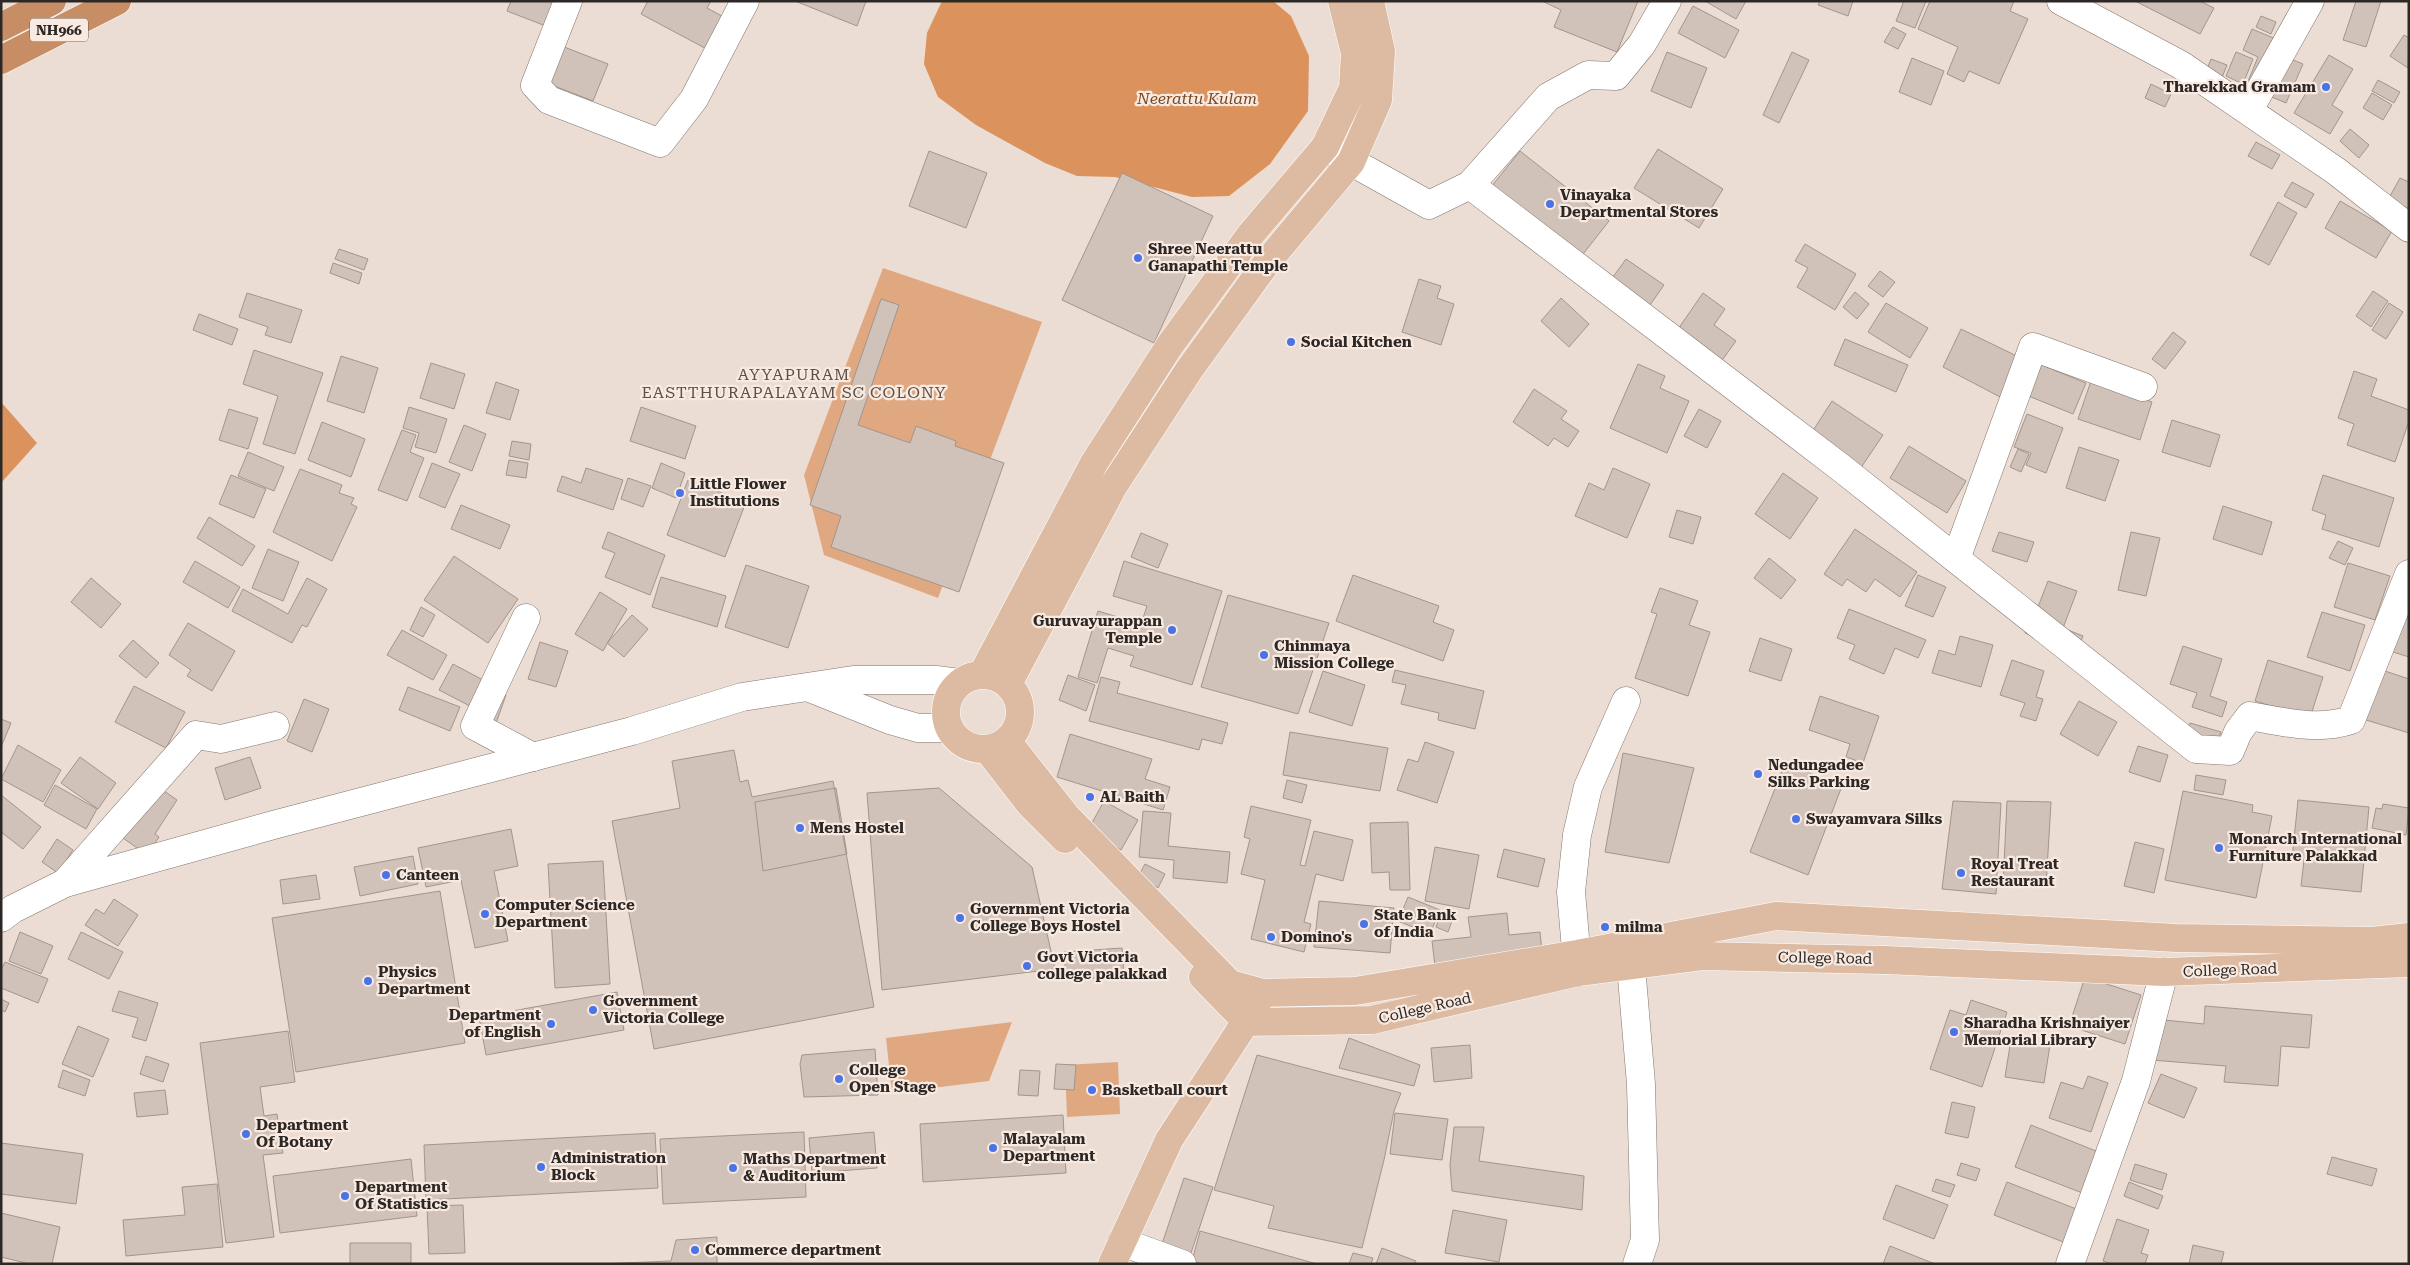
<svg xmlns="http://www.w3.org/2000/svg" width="2410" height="1265" font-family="'Roboto Serif',serif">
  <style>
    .green { fill: #e0a881 }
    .water { fill: #db925d }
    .building { fill: #d0c2b9; stroke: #a2958c }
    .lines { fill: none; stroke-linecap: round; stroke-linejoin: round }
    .street-casing { stroke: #82756d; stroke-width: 29 }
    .secondary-casing { stroke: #82756d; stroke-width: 29 }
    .primary-casing { stroke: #fff; stroke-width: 29 }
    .highway-casing { stroke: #fff; stroke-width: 29 }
    .street { stroke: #fff; stroke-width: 28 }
    .secondary { stroke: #fff; stroke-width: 28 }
    .primary { stroke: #ddbba2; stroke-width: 28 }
    .highway { stroke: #c78d64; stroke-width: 28 }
    .poi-dot { fill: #4973e6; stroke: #f8eae1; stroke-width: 2 }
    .labels { text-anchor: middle; stroke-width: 4.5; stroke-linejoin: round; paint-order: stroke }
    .shield { fill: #f8eae1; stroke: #6a625d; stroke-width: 1 }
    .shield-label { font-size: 14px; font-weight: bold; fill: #2d2825 }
    .poi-label { font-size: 15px; font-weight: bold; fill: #2d2825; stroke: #f8eae1; text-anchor: start }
    .street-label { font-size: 15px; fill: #2d2825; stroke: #f8eae1 }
    .water-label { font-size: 16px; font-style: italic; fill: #7a4923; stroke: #f8eae1 }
    .neighbourhood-label { font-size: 16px; letter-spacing: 1px; fill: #5c5048; stroke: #f8eae1 }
  </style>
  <rect width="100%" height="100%" fill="#ebddd4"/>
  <path class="green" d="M883,268L1042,322L938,598L824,555L804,475Z
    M1012,1022L989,1081L892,1093L886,1038Z
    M1118,1062L1120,1114L1067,1117L1065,1065Z"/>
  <path class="water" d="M942,1H1273L1291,16L1309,56L1308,111L1270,164L1229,196L1192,197L1115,177L1077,176L1045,163L976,125L938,97L924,64L927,33Z
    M1,402L37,443L1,483Z"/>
  <path class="building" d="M511,1H567L556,30L507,11Z
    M648,1H711L707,8L733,22L716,54L641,14Z
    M795,1H866L857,26Z
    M1542,1H1638L1617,52L1554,27L1561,10Z
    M1705,1H1746L1736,19Z
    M1820,1H1853L1848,16L1818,5Z
    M1904,1H1926L1915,28L1896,21Z
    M1930,1H2014L2010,11L2028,19L1999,84L1969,71L1964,82L1947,74L1958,47L1918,29Z
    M2135,1H2200L2214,8L2200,34Z
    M2356,1H2381L2366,47L2343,40Z
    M1693,6L1739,30L1725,58L1678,33Z
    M2261,16L2276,22L2271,34L2256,27Z
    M1893,27L1906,34L1898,49L1884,42Z
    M2252,29L2276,39L2271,51L2303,64L2286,103L2246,86L2258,57L2243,50Z
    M2404,35L2409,38L2408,68L2390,56Z
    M559,45L608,64L593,101L544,82Z
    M1667,52L1707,68L1691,108L1651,91Z
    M1792,52L1809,60L1779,123L1763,115Z
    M2236,52L2253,59L2243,84L2226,76Z
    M2329,55L2353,69L2332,105L2343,112L2330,134L2294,113Z
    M1912,58L1944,71L1931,105L1899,92Z
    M2211,59L2227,65L2221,80L2205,74Z
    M2378,80L2400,92L2394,103L2372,91Z
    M2151,84L2171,94L2165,107L2145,98Z
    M2372,93L2392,105L2383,120L2363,108Z
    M2350,129L2369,145L2359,158L2340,141Z
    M2256,142L2280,155L2272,169L2248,156Z
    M1658,149L1723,189L1699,228L1634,188Z
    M929,151L987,173L966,228L909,206Z
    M1520,151L1609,221L1580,258L1491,187Z
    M1122,173L1213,216L1154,343L1062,300Z
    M2400,178L2409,182V209L2389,198Z
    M2292,182L2314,194L2306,208L2284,196Z
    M2340,201L2392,231L2376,258L2325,228Z
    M2278,202L2297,213L2269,265L2250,255Z
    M1805,244L1856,274L1835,310L1797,287L1808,268L1795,261Z
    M339,249L368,259L364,270L335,259Z
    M1626,259L1664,285L1643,315L1605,288Z
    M333,263L362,273L359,284L330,273Z
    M1880,271L1895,282L1883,297L1868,286Z
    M1419,279L1441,286L1437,298L1454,304L1441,345L1402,332Z
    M2373,291L2388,301L2371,327L2356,316Z
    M1855,292L1869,304L1857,319L1843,307Z
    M247,293L302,310L291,343L265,335L268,327L239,317Z
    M1703,293L1725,309L1714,325L1736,341L1720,363L1676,332Z
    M1561,298L1589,324L1569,347L1541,321Z
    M881,299L899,305L858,425L910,443L916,426L956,441L955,446L1004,463L959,592L831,547L841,516L810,505Z
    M1886,303L1928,328L1910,358L1868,332Z
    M2389,303L2403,312L2386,339L2372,330Z
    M199,314L238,329L232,345L193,330Z
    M1961,329L2021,358L2002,398L1943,367Z
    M2173,332L2186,342L2165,369L2152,359Z
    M1845,339L1908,365L1896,392L1834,365Z
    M254,350L323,373L295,454L263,444L278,396L243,384Z
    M341,356L378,368L364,413L327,401Z
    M431,363L465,374L454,409L420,398Z
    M1638,364L1665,376L1660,388L1689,401L1667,453L1610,428Z
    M2039,364L2086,383L2073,414L2026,395Z
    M2354,371L2377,379L2371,396L2409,410V421L2395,462L2347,445L2354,424L2338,418Z
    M2091,381L2152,402L2140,440L2078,419Z
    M496,382L519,390L510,420L486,413Z
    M1534,389L1567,411L1561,419L1579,431L1568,447L1554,438L1548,446L1513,422Z
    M1832,401L1883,435L1858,472L1807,440Z
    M409,407L447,419L436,453L415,447L419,433L403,428Z
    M641,407L696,426L685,459L630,441Z
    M229,409L258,418L248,449L219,440Z
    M1699,409L1721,421L1707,448L1684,436Z
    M2027,414L2063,428L2046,473L2026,465L2031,453L2014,447Z
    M2172,420L2220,435L2210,467L2162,452Z
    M322,422L365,439L351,477L308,460Z
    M464,425L486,434L472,471L449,462Z
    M402,430L416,435L410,452L424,458L407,501L378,490Z
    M512,441L531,444L529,460L509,456Z
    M1909,446L1966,481L1947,513L1890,478Z
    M2079,447L2119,460L2105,501L2066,488Z
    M2018,449L2029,454L2021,472L2010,467Z
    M248,452L284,467L274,491L238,476Z
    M509,460L528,463L526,478L506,475Z
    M432,463L460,474L445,508L419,497Z
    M661,463L685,473L676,498L652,488Z
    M586,468L623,480L613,510L557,491L562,476L581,483Z
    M1613,468L1650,484L1627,538L1575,516L1589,483L1604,490Z
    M300,469L342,485L339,493L354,498L351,504L357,507L332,561L273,532Z
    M1783,473L1818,498L1790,539L1755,514Z
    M231,475L266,489L254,518L219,504Z
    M2323,475L2394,498L2379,547L2322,529L2326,515L2312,510Z
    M628,478L651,486L643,507L621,499Z
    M688,480L746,502L725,557L667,535Z
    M461,505L510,525L500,549L451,529Z
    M2223,506L2272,522L2262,555L2213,539Z
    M1677,510L1701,517L1693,544L1669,537Z
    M209,517L255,546L242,566L197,538Z
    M1855,529L1917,572L1900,597L1875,579L1866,592L1847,579L1842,586L1824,574Z
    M608,532L665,555L650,595L605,577L615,553L602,548Z
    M1999,532L2034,542L2027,562L1992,551Z
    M2131,532L2160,538L2146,596L2118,590Z
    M1141,533L1168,544L1158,568L1131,557Z
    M2338,541L2353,548L2345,565L2329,558Z
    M268,549L299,562L283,601L252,588Z
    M454,556L518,599L488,643L424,600Z
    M1769,558L1796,580L1781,599L1754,578Z
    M195,561L240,587L228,608L183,582Z
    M1124,561L1222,591L1192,685L1130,666L1134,656L1108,648L1097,683L1078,677L1098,611L1141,624L1147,606L1113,596Z
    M2348,563L2390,576L2375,620L2334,607Z
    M746,565L809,586L788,648L725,627Z
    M1353,575L1439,606L1433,622L1454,630L1443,661L1336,621Z
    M1918,575L1946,587L1933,617L1905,606Z
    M661,577L726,596L717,627L652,607Z
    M91,578L121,604L101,628L71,602Z
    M307,578L327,589L307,627L302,625L292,643L232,611L243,589L288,614Z
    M2048,581L2077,591L2063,628L2083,636L2077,652L2025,633L2033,611L2036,612Z
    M1660,588L1698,601L1689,625L1710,632L1688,696L1635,678L1657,614L1651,612Z
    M600,592L627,609L603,651L575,634Z
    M1228,595L1329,623L1298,714L1201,687Z
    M421,607L435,615L423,637L410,630Z
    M1849,609L1926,640L1918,658L1895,648L1884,674L1849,659L1855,645L1837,638Z
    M2322,612L2365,625L2350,671L2307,657Z
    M632,615L648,629L624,657L607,643Z
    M2405,617L2409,618V657L2393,652Z
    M188,623L235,651L212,691L187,676L191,670L169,655Z
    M402,630L447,655L433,680L387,655Z
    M1960,636L1993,645L1981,687L1932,673L1939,650L1955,655Z
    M1760,638L1792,649L1781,681L1749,671Z
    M133,640L159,663L146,678L119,656Z
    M540,642L568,651L556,687L528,679Z
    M2183,646L2222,659L2210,696L2227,702L2222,717L2192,707L2197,693L2170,684Z
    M2012,660L2044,671L2036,697L2043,699L2036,721L2020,716L2025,703L2000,695Z
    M2268,660L2323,677L2310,718L2255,701Z
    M453,664L483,680L470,706L439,690Z
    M1395,670L1484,691L1475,729L1438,720L1439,713L1401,704L1406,685L1392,682Z
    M2382,670L2409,679V733L2366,720Z
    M1323,671L1365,685L1352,726L1309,712Z
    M1068,675L1095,685L1086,711L1059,700Z
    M1101,677L1120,682L1117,693L1228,723L1222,744L1202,739L1199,750L1089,721Z
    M134,686L185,712L166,748L115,722Z
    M408,687L460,707L450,731L399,710Z
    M494,691L506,695L495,726L483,722Z
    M1820,696L1879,716L1863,763L1846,757L1850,744L1809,730Z
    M304,699L329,709L312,752L287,741Z
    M2079,701L2117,722L2098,756L2060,734Z
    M1,719L11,723L1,747Z
    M2190,723L2221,732L2213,755L2183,745Z
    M1290,732L1388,748L1380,791L1283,775Z
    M1070,734L1152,759L1145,779L1170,787L1163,810L1057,777Z
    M1425,742L1454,752L1437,803L1397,790L1408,759L1418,762Z
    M18,745L61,770L43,802L1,779Z
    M2138,746L2168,755L2160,782L2129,772Z
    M734,750L740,782L748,780L752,797L833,781L874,1007L654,1049L612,821L680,808L672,761Z
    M1623,753L1694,768L1669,863L1605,852Z
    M80,757L116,783L98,809L61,783Z
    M250,757L261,788L225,800L215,768Z
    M1785,763L1842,786L1808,875L1750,852Z
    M2196,775L2226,780L2223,795L2194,790Z
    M1287,780L1307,785L1302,803L1283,798Z
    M55,785L97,809L86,829L44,805Z
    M157,786L177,800L155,834L159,837L147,855L123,838Z
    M836,788L847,854L763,871L755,802Z
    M939,788L1032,867L1055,969L882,990L867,793Z
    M2183,791L2253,805L2252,812L2272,816L2256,898L2165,880Z
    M1,795L41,827L23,849L1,832Z
    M2298,800L2369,807L2361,892L2301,886L2304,860L2292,859Z
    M1104,801L1138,820L1121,850L1087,832Z
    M1953,801L2001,803L1996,894L1942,889Z
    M2007,801L2051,802L2046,887L2003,885Z
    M2383,804L2409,808L2406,835L2372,828L2376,808L2382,809Z
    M1251,806L1311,820L1300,865L1305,866L1314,831L1353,840L1343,881L1316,874L1304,922L1311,924L1304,952L1251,939L1265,880L1241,874L1250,839L1244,837Z
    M1143,811L1171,813L1168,846L1230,852L1227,883L1173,878L1174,860L1139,857Z
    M1408,822L1410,890H1390L1389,872L1372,873L1370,823Z
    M511,829L518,866L494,871L508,941L475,948L461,880L426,887L418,848Z
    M57,839L73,850L58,873L42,862Z
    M2135,842L2164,849L2154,893L2124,886Z
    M1435,847L1479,855L1469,909L1425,901Z
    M1504,849L1545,859L1538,887L1497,877Z
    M413,856L418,884L360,896L354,867Z
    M603,861L610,984L555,988L548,864Z
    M1145,864L1165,874L1158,888L1138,877Z
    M316,875L320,899L283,904L280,880Z
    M440,891L465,1043L296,1072L272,918Z
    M1408,897L1440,910L1430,934L1398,921Z
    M114,899L138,915L118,946L85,925L96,909L104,914Z
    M1319,901L1394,908L1390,953L1314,947Z
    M1441,913L1453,918L1448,932L1436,927Z
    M1507,913L1509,935L1540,932L1542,952L1435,966L1432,941L1471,937L1468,917Z
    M20,932L53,946L41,974L9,961Z
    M81,932L123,952L109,979L68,959Z
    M1122,948L1124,976L1066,980L1064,952Z
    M5,962L48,979L38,1003L1,988V970Z
    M2085,977L2141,995L2125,1044L2069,1026Z
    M119,991L158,1003L146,1041L132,1037L138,1018L112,1011Z
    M617,992L624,1030L486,1055L479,1017Z
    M1,999L9,1003L5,1012L1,1010Z
    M1971,1000L2007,1012L1982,1087L1930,1069L1950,1010L1966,1015Z
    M2205,1006L2312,1015L2309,1048L2281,1046L2278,1086L2224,1082L2226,1066L2151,1060L2154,1019L2204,1024Z
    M78,1026L109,1039L93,1077L62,1064Z
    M288,1031L295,1082L260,1087L264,1116L277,1114L283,1153L263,1155L274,1237L226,1243L200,1043Z
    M1349,1038L1420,1065L1414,1086L1339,1068Z
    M2011,1039L2050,1045L2044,1083L2005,1077Z
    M1470,1045L1472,1078L1434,1082L1431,1048Z
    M875,1049L878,1095L804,1097L800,1064L802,1055Z
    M1257,1055L1401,1093L1394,1111L1384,1160L1362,1248L1268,1228L1274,1206L1214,1190Z
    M146,1056L169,1064L163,1082L140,1074Z
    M1056,1064L1076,1065L1074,1090L1054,1089Z
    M63,1070L90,1080L85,1096L58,1087Z
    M1020,1070L1040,1071L1038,1096L1018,1095Z
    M2161,1074L2197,1088L2184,1118L2148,1103Z
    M2088,1076L2108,1083L2091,1132L2049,1118L2061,1082L2083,1089Z
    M165,1090L168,1114L137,1117L134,1093Z
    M1952,1102L1975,1107L1968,1138L1945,1133Z
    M1395,1113L1448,1119L1442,1160L1390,1154Z
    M1063,1115L1066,1173L923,1182L920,1124Z
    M2031,1125L2101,1153L2085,1194L2015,1167Z
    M1454,1127H1484L1479,1161L1584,1176L1582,1210L1452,1191L1450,1165Z
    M804,1132L806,1197L663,1204L660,1139Z
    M874,1132L877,1168L812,1173L809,1138Z
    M655,1133L658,1188L426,1200L424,1145Z
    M1,1143L83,1154L76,1204L1,1194Z
    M2332,1157L2377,1169L2372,1186L2327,1174Z
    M411,1159L417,1216L280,1233L273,1176Z
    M1961,1163L1980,1169L1976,1181L1957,1175Z
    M2135,1164L2167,1174L2162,1190L2130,1180Z
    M1184,1178L1213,1187L1189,1259L1160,1250Z
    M1936,1179L1955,1185L1950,1197L1932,1191Z
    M2007,1182L2084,1212L2071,1245L1994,1215Z
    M2129,1182L2163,1196L2158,1209L2124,1196Z
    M217,1184L223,1247L126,1256L123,1220L185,1215L182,1187Z
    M1896,1185L1948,1205L1934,1239L1883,1219Z
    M463,1205L465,1253L429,1254L427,1206Z
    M1453,1210L1507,1220L1499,1262L1445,1253Z
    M1,1213L60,1227L52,1264H30L1,1257Z
    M2117,1219L2149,1230L2141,1253L2148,1255L2145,1264H2112L2103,1261Z
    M1200,1231L1317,1264H1203L1192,1261Z
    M717,1237V1264H598L671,1261L676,1240Z
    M350,1243H411V1264H350Z
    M2193,1245L2224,1252L2221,1264H2189Z
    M1890,1246L1935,1264H1883Z
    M1382,1248L1416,1261L1415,1264H1376Z
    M1353,1253L1373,1258L1371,1264H1349Z"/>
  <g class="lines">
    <defs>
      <path id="street" d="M568,1L535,85L549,100L660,143L694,99L745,1
        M2061,1L2181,65L2336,171L2409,228
        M2249,110L2310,1
        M1325,147L1429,205L1470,185L1548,97L1588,75L1616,76L1642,44L1667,1
        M1470,185L1840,467L2196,749L2230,751L2238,732L2250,716C2283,722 2318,731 2351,720L2409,574
        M1956,559L2033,347L2143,387
        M526,618L475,726L533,757
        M65,883L196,735L221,739L275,726
        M1631,966L1641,1084L1645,1240L1637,1264
        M1578,972L1571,892L1577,835L1588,787L1626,701
        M1122,1242L1182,1264
        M2070,1264L2136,1081L2164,972"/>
      <path id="secondary" d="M810,688L890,720L918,728H949
        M1,918L13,909L65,883L277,824L632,731L742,697L853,680H936L959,683"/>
      <path id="primary" d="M946 712a37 37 0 1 1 74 0a37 37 0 1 1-74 0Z
        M982,675L1094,463L1170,345L1251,234L1325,147L1353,88L1355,53L1342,1
        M1008,684L1114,485L1189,370L1268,261L1351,162L1378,100L1381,51L1370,1
        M1007,741L1066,816L1230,984L1263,993L1355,991L1577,954L1776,916L2176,938L2372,941L2409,937
        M988,750L1029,803L1065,839
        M1203,977L1247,1022
        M1247,1022L1372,1020L1578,972L1702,956L1885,960L2164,972L2409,963
        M1112,1264L1169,1140L1256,1006"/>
      <path id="highway" d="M1,27L52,1
        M1,60L117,1"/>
    </defs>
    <use href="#street" class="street-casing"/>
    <use href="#secondary" class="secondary-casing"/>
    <use href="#primary" class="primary-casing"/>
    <use href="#highway" class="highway-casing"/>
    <use href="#street" class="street"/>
    <use href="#secondary" class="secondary"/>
    <use href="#primary" class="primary"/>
    <use href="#highway" class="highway"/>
  </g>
  <g class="poi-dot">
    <circle cx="2326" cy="87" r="5"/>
    <circle cx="1550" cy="204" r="5"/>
    <circle cx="1138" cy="258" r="5"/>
    <circle cx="1291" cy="342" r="5"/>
    <circle cx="680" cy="493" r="5"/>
    <circle cx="1172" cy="630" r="5"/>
    <circle cx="1264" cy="655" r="5"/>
    <circle cx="1758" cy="774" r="5"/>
    <circle cx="1090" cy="797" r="5"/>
    <circle cx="1796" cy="819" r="5"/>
    <circle cx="800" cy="828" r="5"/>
    <circle cx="2219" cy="848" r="5"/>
    <circle cx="1961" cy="873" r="5"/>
    <circle cx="386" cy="875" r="5"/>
    <circle cx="485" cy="914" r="5"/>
    <circle cx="960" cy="918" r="5"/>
    <circle cx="1364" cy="924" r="5"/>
    <circle cx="1605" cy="927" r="5"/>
    <circle cx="1271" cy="937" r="5"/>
    <circle cx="1027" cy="966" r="5"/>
    <circle cx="368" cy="981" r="5"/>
    <circle cx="593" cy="1010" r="5"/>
    <circle cx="551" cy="1024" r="5"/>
    <circle cx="1954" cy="1032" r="5"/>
    <circle cx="839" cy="1079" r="5"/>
    <circle cx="1092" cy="1090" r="5"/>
    <circle cx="246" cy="1134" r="5"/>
    <circle cx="993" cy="1148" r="5"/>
    <circle cx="541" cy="1167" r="5"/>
    <circle cx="733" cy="1168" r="5"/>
    <circle cx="345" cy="1196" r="5"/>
    <circle cx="695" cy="1250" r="5"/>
  </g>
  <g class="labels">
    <rect class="shield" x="30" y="18.5" width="58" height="23" rx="4"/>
    <g class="shield-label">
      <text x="59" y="35">NH966</text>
    </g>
    <g class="poi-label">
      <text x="2316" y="92" text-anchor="end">Tharekkad Gramam</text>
      <text x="1560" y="200">Vinayaka<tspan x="1560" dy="17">Departmental Stores</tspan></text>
      <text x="1148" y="254">Shree Neerattu<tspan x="1148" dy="17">Ganapathi Temple</tspan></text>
      <text x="1301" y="347">Social Kitchen</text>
      <text x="690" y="489">Little Flower<tspan x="690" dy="17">Institutions</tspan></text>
      <text x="1162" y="626" text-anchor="end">Guruvayurappan<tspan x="1162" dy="17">Temple</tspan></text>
      <text x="1274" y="651">Chinmaya<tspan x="1274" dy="17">Mission College</tspan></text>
      <text x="1768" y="770">Nedungadee<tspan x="1768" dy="17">Silks Parking</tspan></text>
      <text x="1100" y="802">AL Baith</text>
      <text x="1806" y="824">Swayamvara Silks</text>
      <text x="810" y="833">Mens Hostel</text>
      <text x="2229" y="844">Monarch International<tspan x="2229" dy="17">Furniture Palakkad</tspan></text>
      <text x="1971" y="869">Royal Treat<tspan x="1971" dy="17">Restaurant</tspan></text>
      <text x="396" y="880">Canteen</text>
      <text x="495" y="910">Computer Science<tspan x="495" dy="17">Department</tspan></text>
      <text x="970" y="914">Government Victoria<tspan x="970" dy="17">College Boys Hostel</tspan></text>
      <text x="1374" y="920">State Bank<tspan x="1374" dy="17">of India</tspan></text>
      <text x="1615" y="932">milma</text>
      <text x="1281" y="942">Domino's</text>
      <text x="1037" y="962">Govt Victoria<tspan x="1037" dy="17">college palakkad</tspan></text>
      <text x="378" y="977">Physics<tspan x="378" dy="17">Department</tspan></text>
      <text x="603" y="1006">Government<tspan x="603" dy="17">Victoria College</tspan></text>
      <text x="541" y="1020" text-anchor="end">Department<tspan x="541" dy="17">of English</tspan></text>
      <text x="1964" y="1028">Sharadha Krishnaiyer<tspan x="1964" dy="17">Memorial Library</tspan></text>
      <text x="849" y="1075">College<tspan x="849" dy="17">Open Stage</tspan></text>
      <text x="1102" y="1095">Basketball court</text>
      <text x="256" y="1130">Department<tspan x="256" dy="17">Of Botany</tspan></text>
      <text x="1003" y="1144">Malayalam<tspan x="1003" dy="17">Department</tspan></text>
      <text x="551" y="1163">Administration<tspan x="551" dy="17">Block</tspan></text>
      <text x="743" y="1164">Maths Department<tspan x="743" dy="17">&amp; Auditorium</tspan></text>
      <text x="355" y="1192">Department<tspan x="355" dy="17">Of Statistics</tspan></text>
      <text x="705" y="1255">Commerce department</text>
    </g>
    <g class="street-label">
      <text transform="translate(1825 958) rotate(1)" y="5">College Road</text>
      <text transform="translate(2230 970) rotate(-2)" y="5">College Road</text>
      <text transform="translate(1425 1008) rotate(-13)" y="5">College Road</text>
    </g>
    <g class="water-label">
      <text x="1197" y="104">Neerattu Kulam</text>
    </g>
    <g class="neighbourhood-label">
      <text x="794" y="380">AYYAPURAM<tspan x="794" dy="18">EASTTHURAPALAYAM SC COLONY</tspan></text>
    </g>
  </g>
  <rect width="2410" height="1265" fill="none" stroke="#2d2825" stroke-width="5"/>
</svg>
